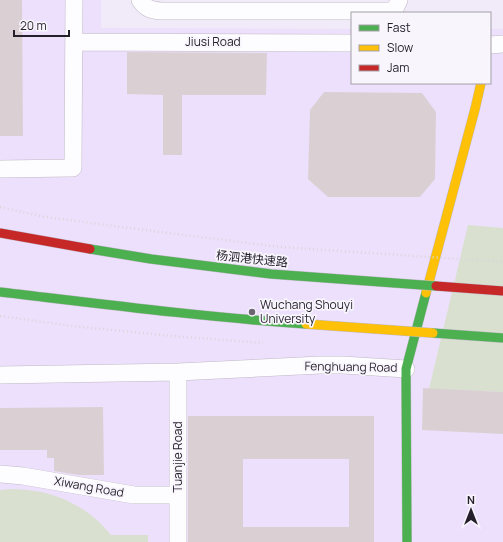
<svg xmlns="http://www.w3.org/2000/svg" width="503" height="542" font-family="Manrope,'Noto Sans SC',sans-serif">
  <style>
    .built { fill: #ede0fc }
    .green { fill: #d9e0cf }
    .building { fill: #dad0d4; fill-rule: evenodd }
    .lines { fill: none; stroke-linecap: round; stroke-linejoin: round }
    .street-casing { stroke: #bfb9c5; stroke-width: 18 }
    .fast-casing { stroke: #bfb9c5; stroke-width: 10 }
    .slow-casing { stroke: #bfb9c5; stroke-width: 10 }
    .street { stroke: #fdfcfe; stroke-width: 17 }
    .fast { stroke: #4caf50; stroke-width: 9 }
    .slow { stroke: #ffc107; stroke-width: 9 }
    .fast-bridge-casing { stroke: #bfb9c5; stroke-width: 10; stroke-linecap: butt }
    .slow-bridge-casing { stroke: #bfb9c5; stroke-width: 10; stroke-linecap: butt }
    .jam-bridge-casing { stroke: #bfb9c5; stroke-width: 10; stroke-linecap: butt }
    .path-bridge { stroke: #d8d6da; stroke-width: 2.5; stroke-dasharray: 1 3; stroke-linecap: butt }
    .fast-bridge { stroke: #4caf50; stroke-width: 9 }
    .slow-bridge { stroke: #ffc107; stroke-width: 9 }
    .jam-bridge { stroke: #c62828; stroke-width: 9 }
    .poi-dot { fill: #6c6673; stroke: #f8f5fc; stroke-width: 1.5 }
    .labels { text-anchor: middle; stroke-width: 3.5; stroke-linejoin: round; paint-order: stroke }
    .street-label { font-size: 12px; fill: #251f2b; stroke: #f8f5fc }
    .poi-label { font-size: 12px; fill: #251f2b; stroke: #f8f5fc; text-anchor: start }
  </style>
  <rect width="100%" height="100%" fill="#f1eaf8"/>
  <path class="built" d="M0,0H101V28L352,29V83H490V29H503V542H0Z"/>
  <path class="green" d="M468,225L503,228V392L429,389Z
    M13,489C21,489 28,490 35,491C64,495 93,512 111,535H148V542H0V490Z"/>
  <path class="building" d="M0,0H22L23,136H0Z
    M127,52L267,53L266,95H182V155H163V95L127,94Z
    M324,92L422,93L436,112L435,179L420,197H328L308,179L310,110Z
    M423,388L503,392V434L422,430Z
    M103,407L104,475H79L54,471V458H47V450H0V408Z
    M188,416H374V542H188ZM243,459H349V527H243Z"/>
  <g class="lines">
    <defs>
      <path id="street" d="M140,0C146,9 151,10 161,11H388C396,10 396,7 399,0
        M74,42L352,43
        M490,45L503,44
        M0,169L73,168L74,0
        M178,372V542
        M0,375L178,372L320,365H343L406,369
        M0,474L23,476L134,495H178"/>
      <path id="fast" d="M407,542L406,369L426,293"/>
      <path id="slow" d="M426,293L475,109L481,83"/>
    </defs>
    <use href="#street" class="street-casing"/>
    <use href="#fast" class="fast-casing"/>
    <use href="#slow" class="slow-casing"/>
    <use href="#street" class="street"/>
    <use href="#fast" class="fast"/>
    <use href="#slow" class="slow"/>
    <defs>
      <path id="fast-bridge" d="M90,249L151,259L271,274L436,286
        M0,292C102,304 203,317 306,324
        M433,333L503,338"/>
      <path id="slow-bridge" d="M306,324L433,333"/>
      <path id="jam-bridge" d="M0,233L90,249
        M436,286L503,291"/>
    </defs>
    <use href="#fast-bridge" class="fast-bridge-casing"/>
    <use href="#slow-bridge" class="slow-bridge-casing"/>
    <use href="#jam-bridge" class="jam-bridge-casing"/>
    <path class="path-bridge" d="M0,207L45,217L176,234L281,247L503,262
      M0,316L72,326L172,336L263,343"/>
    <use href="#fast-bridge" class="fast-bridge"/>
    <use href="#slow-bridge" class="slow-bridge"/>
    <use href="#jam-bridge" class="jam-bridge"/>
  </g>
  <circle class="poi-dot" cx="252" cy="312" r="4"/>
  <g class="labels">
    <g class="street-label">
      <text x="213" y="46">Jiusi Road</text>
      <text transform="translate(252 259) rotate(6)" y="4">杨泗港快速路</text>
      <text transform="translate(351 367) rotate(1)" y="4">Fenghuang Road</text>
      <text transform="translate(178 457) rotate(-90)" y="4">Tuanjie Road</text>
      <text transform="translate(89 487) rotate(10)" y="4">Xiwang Road</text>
    </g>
    <g class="poi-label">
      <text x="260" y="309">Wuchang Shouyi<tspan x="260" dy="14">University</tspan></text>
    </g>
  </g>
  <rect x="351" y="12" width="140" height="72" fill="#f8f5fc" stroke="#a49fa8"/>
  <rect x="359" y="25" width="20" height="6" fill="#4caf50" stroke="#a49fa8"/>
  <text x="387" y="32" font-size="12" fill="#251f2b">Fast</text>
  <rect x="359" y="45" width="20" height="6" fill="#ffc107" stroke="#a49fa8"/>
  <text x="387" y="52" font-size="12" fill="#251f2b">Slow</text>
  <rect x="359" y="65" width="20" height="6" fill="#c62828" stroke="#a49fa8"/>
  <text x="387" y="72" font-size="12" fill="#251f2b">Jam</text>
  <g transform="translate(471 510)" stroke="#f8f5fc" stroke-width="3" paint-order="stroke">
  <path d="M0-3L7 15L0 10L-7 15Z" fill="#251f2b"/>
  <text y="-6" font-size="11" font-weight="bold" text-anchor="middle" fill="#251f2b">N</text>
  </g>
  <path d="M14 30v6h55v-6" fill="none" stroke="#251f2b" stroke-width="2"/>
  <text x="20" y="30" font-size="12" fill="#251f2b" stroke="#f8f5fc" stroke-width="3" paint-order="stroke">20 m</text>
</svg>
